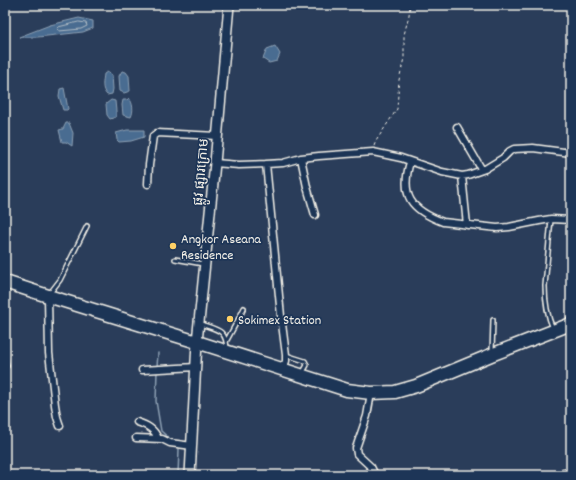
<svg xmlns="http://www.w3.org/2000/svg" width="576" height="480" font-family="Dekko,'Noto Sans Khmer',sans-serif">
  <style>
    .water { fill: #4a6c91; stroke: #8ea1b4 }
    .lines { fill: none; stroke-linecap: round; stroke-linejoin: round }
    .shore { stroke: #b0bcc5; stroke-width: 1 }
    .stream { stroke: #8ea1b4; stroke-width: 1.5 }
    .lane-casing { stroke: #f4f1e8; stroke-width: 6 }
    .street-casing { stroke: #f4f1e8; stroke-width: 9 }
    .secondary-casing { stroke: #f4f1e8; stroke-width: 12 }
    .highway-casing { stroke: #f4f1e8; stroke-width: 15 }
    .path { stroke: #f4f1e8; stroke-width: 1; stroke-dasharray: 3 3; stroke-linecap: butt }
    .lane { stroke: #1d3557; stroke-width: 3 }
    .street { stroke: #1d3557; stroke-width: 6 }
    .secondary { stroke: #1d3557; stroke-width: 9 }
    .highway { stroke: #1d3557; stroke-width: 12 }
    .poi-dot { fill: #ffd166; stroke: #1d3557; stroke-width: 1.5 }
    .labels { text-anchor: middle; stroke-width: 3.5; stroke-linejoin: round; paint-order: stroke }
    .street-label { font-size: 14px; fill: #f4f1e8; stroke: #1d3557 }
    .poi-label { font-size: 14px; fill: #f4f1e8; stroke: #1d3557; text-anchor: start }
  </style>
  <rect width="100%" height="100%" fill="#2a3d5a"/>
  <filter id="ink" filterUnits="userSpaceOnUse"><feTurbulence type="fractalNoise" baseFrequency=".025" numOctaves="2"/><feDisplacementMap in="SourceGraphic" scale="8" xChannelSelector="R" yChannelSelector="G"/><feConvolveMatrix kernelMatrix="1 2 1 2 8 2 1 2 1" color-interpolation-filters="sRGB"/></filter>
  <g filter="url(#ink)">
    <path class="water" d="M79,18L93,21V28L83,32L38,37H19L50,25Z
      M275,46L280,54L277,61L269,63L263,59L267,49Z
      M122,71L126,72L129,76L130,91L124,93L120,91L119,76Z
      M107,72L112,75L113,89L112,94L107,95C101,89 103,82 104,74Z
      M64,88L68,109L67,110H63L59,96L60,89Z
      M129,98C133,103 134,111 131,117L123,115L122,105L123,100H127Z
      M111,100L115,101L116,111V117L110,119L107,115L106,104Z
      M66,123H69L73,133L72,146L66,142H62L59,130L63,129Z
      M127,130H144V137L131,141L119,142L117,140L116,133Z"/>
    <g class="lines">
      <path class="shore" d="M79,22L86,23L87,26L81,29L59,31L57,29L59,27Z"/>
      <path class="stream" d="M157,367L158,353
        M157,371L156,401L161,431L171,440
        M176,446L179,449L178,475"/>
      <defs>
        <path id="lane" d="M551,219L545,286C545,301 547,315 553,329
          M175,259L203,264
          M50,293L60,280L87,226
          M201,324C217,330 226,329 227,349
          M227,340L239,318L244,308
          M492,352L493,320
          M286,355L305,361L307,365L302,374
          M5,357L7,366
          M375,474L384,475"/>
        <path id="street" d="M457,127L482,170
          M301,158L307,187L315,215
          M410,162C400,196 411,210 443,222L497,228L509,227L539,221L551,219L571,220
          M215,163L239,165L266,164L283,163L301,158L319,156L373,152L401,158L442,172L462,176L468,175L485,169L503,158L510,151L514,149L533,148L571,153
          M266,164L281,316L286,355V361L283,369
          M462,176L467,225
          M148,184L149,165L153,136L157,133L217,136
          M48,296L49,353L55,405L57,417L60,426
          M142,370L196,367
          M371,393L367,416L356,448L357,454L371,467L375,475
          M137,422C146,425 155,429 158,439
          M136,438L162,439L170,443L192,446
          M553,475L571,472"/>
        <path id="secondary" d="M190,475L197,342L215,163L229,5"/>
        <path id="highway" d="M5,282L48,296L197,342L347,390L371,393L395,392L416,386L491,355L571,324"/>
      </defs>
      <use href="#lane" class="lane-casing"/>
      <use href="#street" class="street-casing"/>
      <use href="#secondary" class="secondary-casing"/>
      <use href="#highway" class="highway-casing"/>
      <path class="path" d="M374,146L376,141L397,109L399,80L404,58V35L409,15L410,5"/>
      <use href="#lane" class="lane"/>
      <use href="#street" class="street"/>
      <use href="#secondary" class="secondary"/>
      <use href="#highway" class="highway"/>
    </g>
  </g>
  <g class="poi-dot">
    <circle cx="173" cy="246" r="4"/>
    <circle cx="230" cy="319" r="4"/>
  </g>
  <g class="labels">
    <g class="street-label">
      <text transform="translate(200 172) rotate(-85)" y="5">ផ្លូវ ផ្សារក្រោម</text>
    </g>
    <g class="poi-label">
      <text x="181" y="243">Angkor Aseana<tspan x="181" dy="16">Residence</tspan></text>
      <text x="238" y="324">Sokimex Station</text>
    </g>
  </g>
  <rect width="576" height="480" fill="none" stroke="#1d3557" stroke-width="20"/>
  <rect x="10" y="10" width="556" height="460" fill="none" stroke="#f4f1e8" stroke-width="1.5" filter="url(#ink)"/>
</svg>
